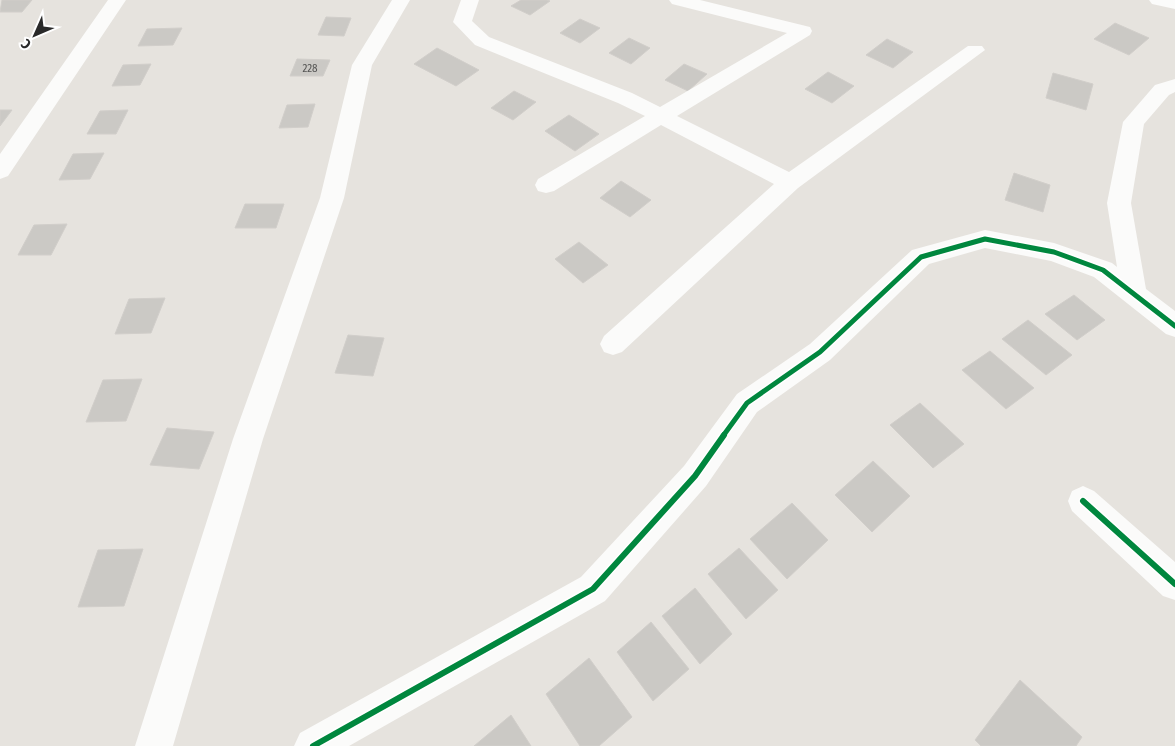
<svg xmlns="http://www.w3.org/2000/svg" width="1175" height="746" font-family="'Fira Sans Condensed',sans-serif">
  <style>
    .building { fill: #cbc9c5; stroke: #d1ceca }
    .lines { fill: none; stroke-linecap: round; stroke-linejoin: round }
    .minor { fill: #fbfbfa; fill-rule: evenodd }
    .cycleway-far1-casing { stroke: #fff; stroke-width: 8 }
    .cycleway-casing { stroke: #fff; stroke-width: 9 }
    .cycleway-far1 { stroke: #00873e; stroke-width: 5 }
    .cycleway { stroke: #00873e; stroke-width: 6 }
    .labels { text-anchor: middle; stroke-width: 4.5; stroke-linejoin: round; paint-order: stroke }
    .far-number-label { font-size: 11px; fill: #535352 }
  </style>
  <rect width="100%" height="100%" fill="#e6e3de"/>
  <path class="building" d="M2,0H32L22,12H0Z
    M521,0H547L550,1L530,15L511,6Z
    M326,17L351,18L344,36L318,35Z
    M580,19L600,28L580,43L560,33Z
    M1115,23L1149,38L1129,55L1094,39Z
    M182,28L173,45L138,46L147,29Z
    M629,38L650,48L631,64L609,53Z
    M887,39L913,52L893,68L866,55Z
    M437,48L479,70L456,86L414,64Z
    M297,59L330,60L323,76H290Z
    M151,64L140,85L112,86L123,65Z
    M684,64L707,74L688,91L665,80Z
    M828,72L854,86L832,103L805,89Z
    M1053,73L1093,84L1086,110L1046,98Z
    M514,91L536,102L513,120L491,108Z
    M315,104L308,127L279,128L287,105Z
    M0,110H12L0,126Z
    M128,110L116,134H87L100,111Z
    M569,115L599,134L575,151L545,131Z
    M104,153L90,179L59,180L73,154Z
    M1014,173L1050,185L1043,212L1005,200Z
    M621,181L651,200L630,217L600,198Z
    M245,204H284L276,228H235Z
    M67,224L51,255H18L34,225Z
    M579,242L608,265L583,283L555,259Z
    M1074,295L1105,320L1077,340L1045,314Z
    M165,298L151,333L115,334L129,299Z
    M1028,320L1072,355L1046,375L1002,339Z
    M348,335L384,338L373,376L335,373Z
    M990,351L1034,388L1006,409L962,370Z
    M142,379L126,421L86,422L103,380Z
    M920,403L964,444L933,468L890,425Z
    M167,428L214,432L199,469L150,465Z
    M873,461L910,496L872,532L835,495Z
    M792,503L828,540L787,579L750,539Z
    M739,548L778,590L746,619L708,574Z
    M143,549L124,606L78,607L98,550Z
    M695,588L732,634L700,664L662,616Z
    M651,622L689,669L653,701L617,652Z
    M589,658L632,717L599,746H580L546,694Z
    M1020,680L1082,737L1076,746H981L975,740Z
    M511,715L531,746H474Z"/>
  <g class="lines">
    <path class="minor" d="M108,0H126L8,176L0,179V154Z
      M392,0H410L372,65L344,198L263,439L173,746H135L233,439L320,198L352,65Z
      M461,0H479L472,21L489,37L632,93L660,107L787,33L672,4L669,0H700L810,27L812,31L810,35L677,116L789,172L968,46H982L985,50L798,188L622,352L613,355L604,352L600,344L604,336L774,184L661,125L554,191L546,193L538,191L535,185L538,179L645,116L618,103L475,45L453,22Z
      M1149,0H1175V9L1152,4Z
      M1175,79V92L1169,95L1144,124L1131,203L1146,289L1175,311V337L1166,334L1094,277L1051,261L985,248L929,264L830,360L757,412L706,486L605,601L349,746H294L300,733L581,577L684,466L737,394L810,344L912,250L985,230L1054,243L1112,263L1117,267L1107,203L1123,122L1155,85Z
      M1083,486L1094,491L1175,562V600L1163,596L1072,511L1068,501L1072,491Z"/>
    <defs>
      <path id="cycleway-far1" d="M723,436L747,403L820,352L921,257L985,239L1054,252L1103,270L1175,326"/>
      <path id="cycleway" d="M1083,501L1175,584
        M313,746L593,589L695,476L724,435"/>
    </defs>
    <use href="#cycleway-far1" class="cycleway-far1-casing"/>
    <use href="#cycleway" class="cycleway-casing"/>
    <use href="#cycleway-far1" class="cycleway-far1"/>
    <use href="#cycleway" class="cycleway"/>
  </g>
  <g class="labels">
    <g class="far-number-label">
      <text x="310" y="72">228</text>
    </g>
  </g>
  <g transform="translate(35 35) rotate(225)" stroke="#ffffff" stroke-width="4" paint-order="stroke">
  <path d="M0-4L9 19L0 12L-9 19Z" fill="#292929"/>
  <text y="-8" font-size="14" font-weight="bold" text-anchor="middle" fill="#292929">С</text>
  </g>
</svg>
